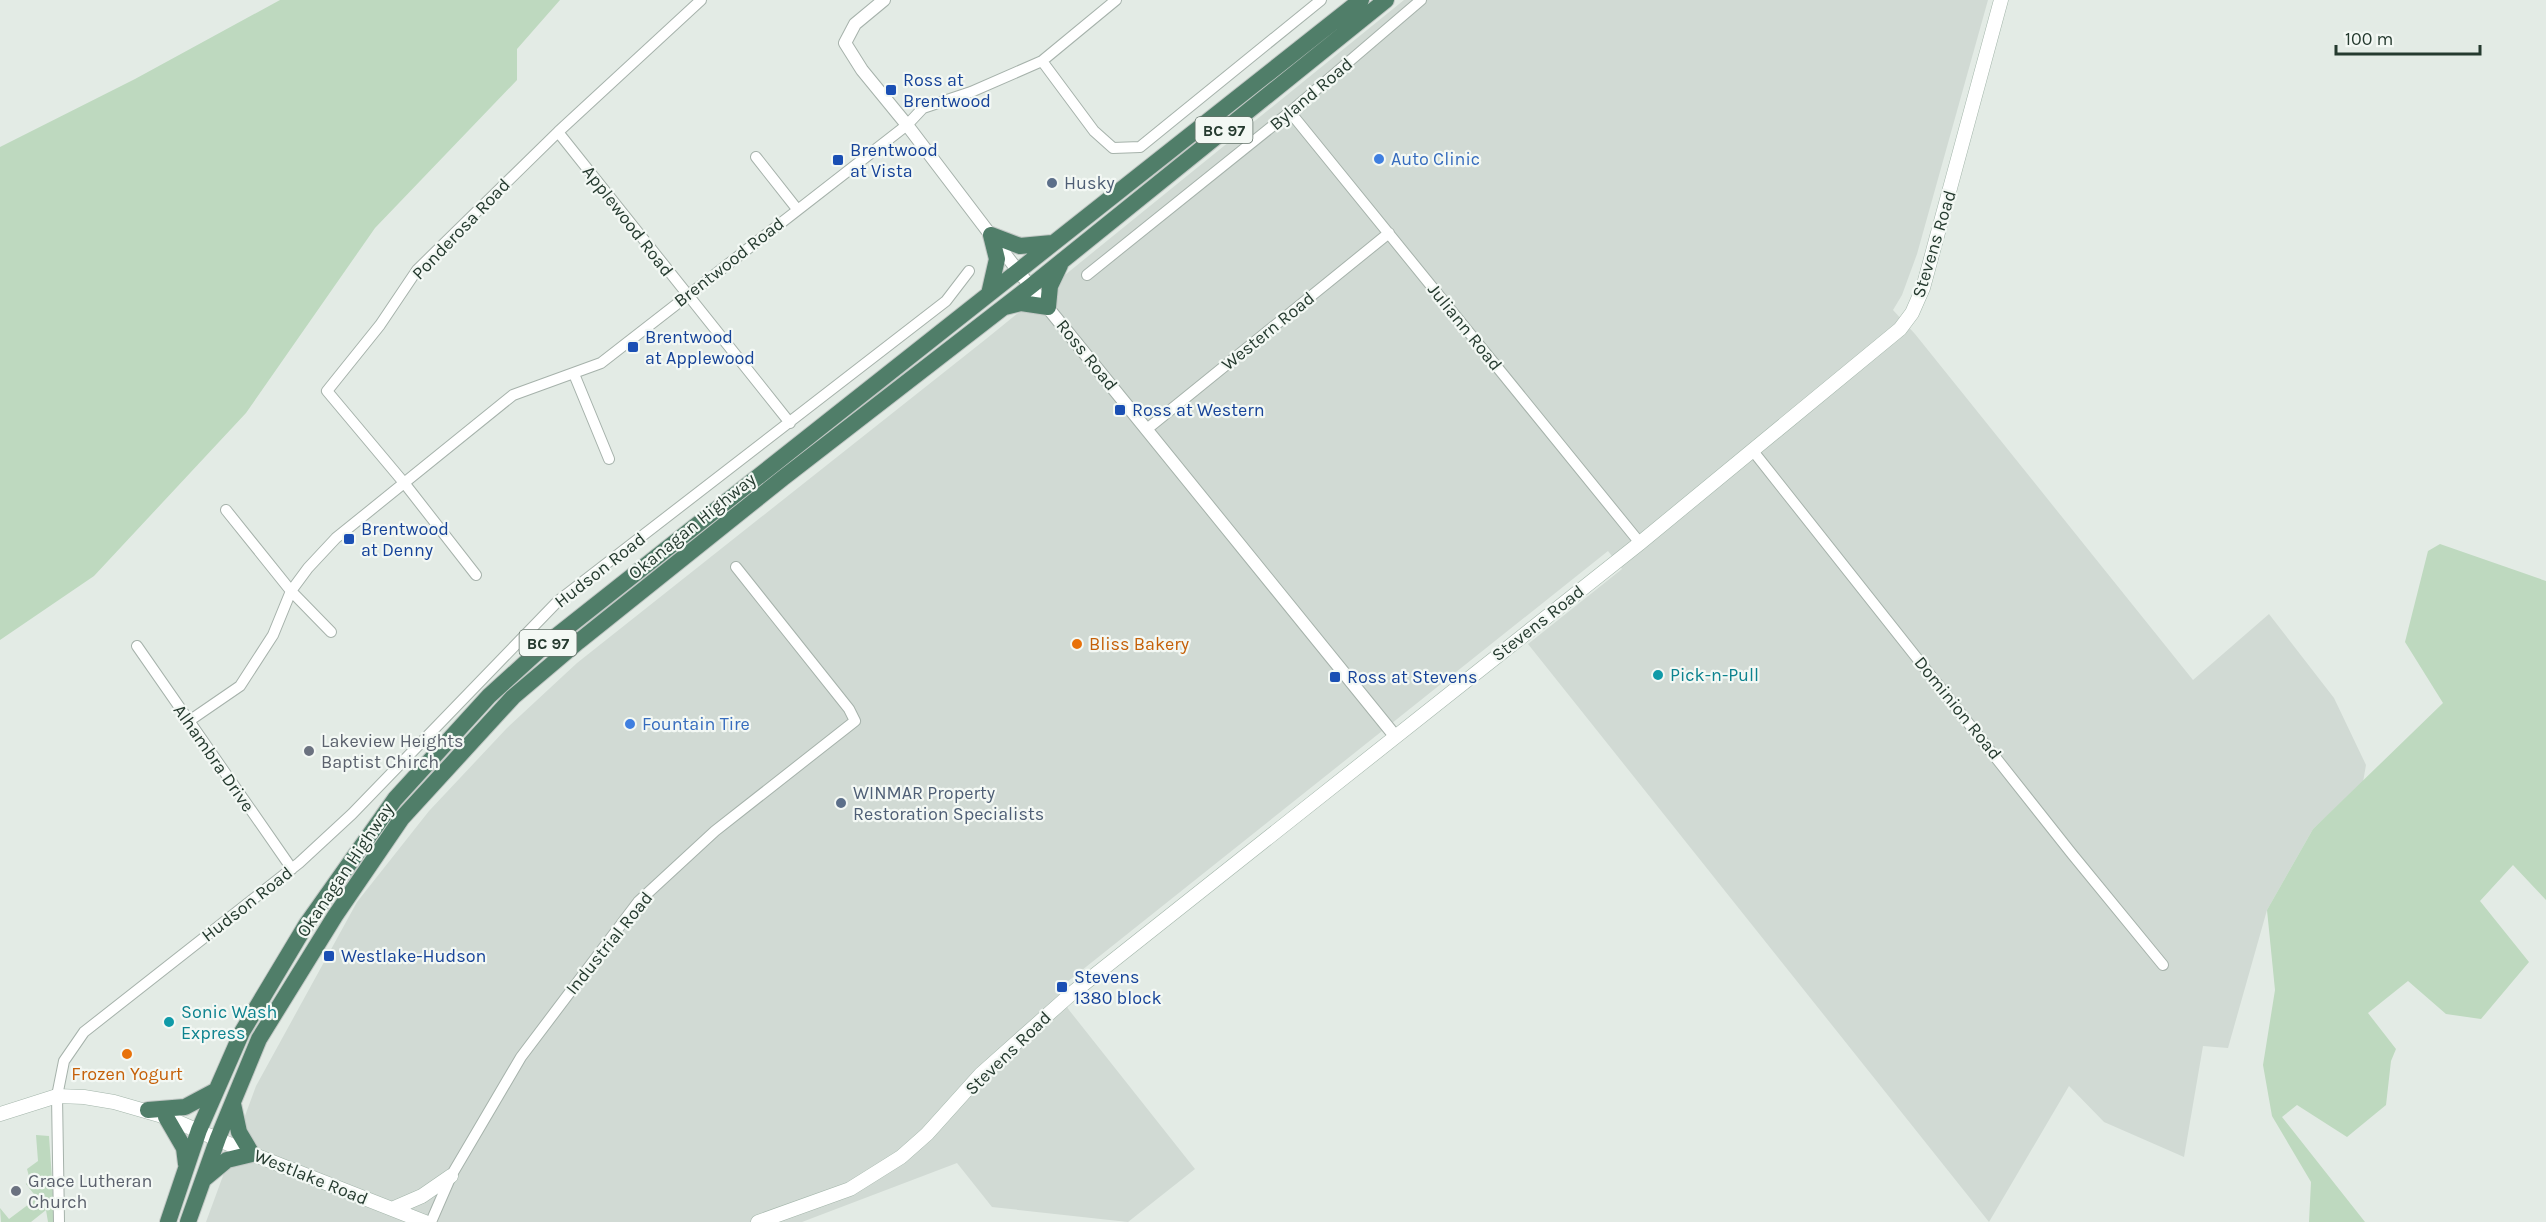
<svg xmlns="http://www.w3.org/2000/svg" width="2546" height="1222" font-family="Karla,sans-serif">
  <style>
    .built { fill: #d1dad4 }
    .green { fill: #bed9bf }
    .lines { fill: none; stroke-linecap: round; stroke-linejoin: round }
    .minor-casing { stroke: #a6b2ab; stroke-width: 12 }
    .tertiary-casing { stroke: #a6b2ab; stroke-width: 14 }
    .secondary-casing { stroke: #a3b5aa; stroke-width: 15 }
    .trunk-casing { stroke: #c2c8c5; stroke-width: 18 }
    .minor { stroke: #fff; stroke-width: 10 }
    .tertiary { stroke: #fff; stroke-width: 12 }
    .secondary { stroke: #fff; stroke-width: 14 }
    .trunk { stroke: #507e69; stroke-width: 16 }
    .transit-dot { fill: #1a4fb4; stroke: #f3f8f4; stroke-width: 2 }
    .shop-dot { fill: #3f7fe0; stroke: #f3f8f4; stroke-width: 2 }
    .service-dot { fill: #5c6f8a; stroke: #f3f8f4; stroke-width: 2 }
    .food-dot { fill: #e8710a; stroke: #f3f8f4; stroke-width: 2 }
    .culture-dot { fill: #0f9aa8; stroke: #f3f8f4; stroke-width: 2 }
    .worship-dot { fill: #6b7280; stroke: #f3f8f4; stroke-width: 2 }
    .labels { text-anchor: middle; stroke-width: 4.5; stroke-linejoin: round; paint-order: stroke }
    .shield { fill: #f3f8f4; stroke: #63736a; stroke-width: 1.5 }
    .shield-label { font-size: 16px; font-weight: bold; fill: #253a2f }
    .transit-label { font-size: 18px; fill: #164399; stroke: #f3f8f4; text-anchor: start }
    .street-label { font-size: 18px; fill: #253a2f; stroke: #f3f8f4 }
    .shop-label { font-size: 18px; fill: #366cbe; stroke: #f3f8f4; text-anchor: start }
    .service-label { font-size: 18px; fill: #4e5e75; stroke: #f3f8f4; text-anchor: start }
    .food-label { font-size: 18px; fill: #c56008; stroke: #f3f8f4; text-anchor: start }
    .culture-label { font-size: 18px; fill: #0d838f; stroke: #f3f8f4; text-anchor: start }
    .worship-label { font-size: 18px; fill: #5b616d; stroke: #f3f8f4; text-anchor: start }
  </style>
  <rect width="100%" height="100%" fill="#e3ebe5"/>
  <path class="built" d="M1404,0H1988L1917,254L1902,295L1893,310L1915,334L2193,680L2269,614L2334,698L2366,765L2363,782L2313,829L2267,910L2228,1048L2203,1046L2184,1157L2104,1122L2069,1086L1989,1222L1528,644L1622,569L1608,551L1057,990L1069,1010L1195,1169L1128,1222L992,1207L957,1163L802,1222H206L256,1086L357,902L429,811L507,728L577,663L986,339Z"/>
  <path class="green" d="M280,0H560L517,49V80L375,228L246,413L94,576L0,640V147L135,79Z
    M2440,544L2546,581V900L2513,865L2480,901L2529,962L2481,1019L2446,1014L2408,981L2368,1013L2396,1049L2391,1061L2386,1105L2347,1137L2297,1105L2282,1117L2365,1222H2309L2311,1182L2272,1116L2263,1065L2275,990L2267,910L2313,829L2443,703L2405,642L2428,551Z
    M36,1135L49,1136L55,1222H48L46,1210L31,1222H1L0,1208L9,1219L37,1198L26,1184L30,1180L27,1169L38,1161Z"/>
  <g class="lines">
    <defs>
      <path id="minor" d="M1042,61L1094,131L1113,148L1140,147L1321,0
        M1290,112L1640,543
        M558,132L790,423
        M756,157L797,209
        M1087,275L1290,112L1421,0
        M574,374L609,459
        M1147,429L1389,233
        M1753,451L2072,854L2163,965
        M226,510L291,591L331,632
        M476,575L405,484L327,391L380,325L417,270L558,132L701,0
        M137,646L292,869
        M189,721L240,686L273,635L291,591L308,568L336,538L513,395L601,363L907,125L923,108L971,92L1042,61L1116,0
        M59,1222L57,1096L64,1061L84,1032L299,863L352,814L558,601L946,301L969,271
        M431,1222L451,1176L521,1057L638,902L715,831L855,721L849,709L736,567"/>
      <path id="tertiary" d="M884,0L855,24L845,43L862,70L907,125L1018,271L1395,736"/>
      <path id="secondary" d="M0,1114L57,1096L84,1097L114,1102L166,1117L252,1154L425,1222
        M392,1209L422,1196L451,1176
        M758,1222L850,1189L901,1157L927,1134L981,1074L1071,994L1640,543L1900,329L1912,313L1923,288L2001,0"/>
      <path id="trunk" d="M991,235L1020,246L1052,243
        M989,294L997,259L991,235
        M1005,307L1021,303L1048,307L1050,286L1060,265
        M148,1110L185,1107L215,1091
        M166,1117L184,1148L186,1164
        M204,1179L227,1160L252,1154L239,1132L233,1104
        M168,1222L199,1130L242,1032L306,925L395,799L489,696L545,645L1361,0
        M188,1222L218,1138L259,1039L335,916L402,818L513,697L578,642L783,478L1031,286L1386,0"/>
    </defs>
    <use href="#minor" class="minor-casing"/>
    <use href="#tertiary" class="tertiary-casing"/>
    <use href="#secondary" class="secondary-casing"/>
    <use href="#trunk" class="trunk-casing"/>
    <use href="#minor" class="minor"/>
    <use href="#tertiary" class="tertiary"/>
    <use href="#secondary" class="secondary"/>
    <use href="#trunk" class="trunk"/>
  </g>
  <g class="transit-dot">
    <rect x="885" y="84" width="12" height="12" rx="3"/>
    <rect x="832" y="154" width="12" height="12" rx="3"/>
    <rect x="627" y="341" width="12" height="12" rx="3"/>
    <rect x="1114" y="404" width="12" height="12" rx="3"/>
    <rect x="343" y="533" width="12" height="12" rx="3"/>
    <rect x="1329" y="671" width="12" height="12" rx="3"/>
    <rect x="323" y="950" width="12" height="12" rx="3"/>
    <rect x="1056" y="981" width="12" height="12" rx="3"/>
  </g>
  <g class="shop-dot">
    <circle cx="1379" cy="159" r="6"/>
    <circle cx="630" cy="724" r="6"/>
  </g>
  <g class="service-dot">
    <circle cx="1052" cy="183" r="6"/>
    <circle cx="841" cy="803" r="6"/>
  </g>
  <g class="food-dot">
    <circle cx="1077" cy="644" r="6"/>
    <circle cx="127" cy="1054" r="6"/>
  </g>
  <g class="culture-dot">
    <circle cx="1658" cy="675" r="6"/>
    <circle cx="169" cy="1022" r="6"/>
  </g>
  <g class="worship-dot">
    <circle cx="309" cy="751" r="6"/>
    <circle cx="16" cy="1191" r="6"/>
  </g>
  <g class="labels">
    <g class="shield">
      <rect x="1195.5" y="117" width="57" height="26" rx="4.5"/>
      <rect x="519.5" y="630" width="57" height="26" rx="4.5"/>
    </g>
    <g class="shield-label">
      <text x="1224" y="136">BC 97</text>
      <text x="548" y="649">BC 97</text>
    </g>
    <g class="transit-label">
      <text x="903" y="86">Ross at<tspan x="903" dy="21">Brentwood</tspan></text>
      <text x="850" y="156">Brentwood<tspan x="850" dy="21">at Vista</tspan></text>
      <text x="645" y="343">Brentwood<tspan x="645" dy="21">at Applewood</tspan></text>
      <text x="1132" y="416">Ross at Western</text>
      <text x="361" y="535">Brentwood<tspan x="361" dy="21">at Denny</tspan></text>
      <text x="1347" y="683">Ross at Stevens</text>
      <text x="341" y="962">Westlake-Hudson</text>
      <text x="1074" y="983">Stevens<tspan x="1074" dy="21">1380 block</tspan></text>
    </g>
    <g class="street-label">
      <text transform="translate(1311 94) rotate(-40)" y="6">Byland Road</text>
      <text transform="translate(628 221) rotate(52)" y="6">Applewood Road</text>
      <text transform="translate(461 229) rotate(-46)" y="6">Ponderosa Road</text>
      <text transform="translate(1934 244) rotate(-73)" y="6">Stevens Road</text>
      <text transform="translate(729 262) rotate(-38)" y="6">Brentwood Road</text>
      <text transform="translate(1465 327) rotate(51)" y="6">Juliann Road</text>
      <text transform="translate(1268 331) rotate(-39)" y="6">Western Road</text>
      <text transform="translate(1087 355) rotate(51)" y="6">Ross Road</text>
      <text transform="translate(692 526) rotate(-39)" y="6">Okanagan Highway</text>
      <text transform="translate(600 570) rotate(-38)" y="6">Hudson Road</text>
      <text transform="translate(1538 623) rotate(-38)" y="6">Stevens Road</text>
      <text transform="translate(1958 708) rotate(51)" y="6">Dominion Road</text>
      <text transform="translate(214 758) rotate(55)" y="6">Alhambra Drive</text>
      <text transform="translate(345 870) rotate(-56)" y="6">Okanagan Highway</text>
      <text transform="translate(247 904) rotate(-38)" y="6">Hudson Road</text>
      <text transform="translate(609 943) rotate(-51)" y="6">Industrial Road</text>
      <text transform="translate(1008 1053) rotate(-44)" y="6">Stevens Road</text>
      <text transform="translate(311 1177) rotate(22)" y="6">Westlake Road</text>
    </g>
    <g class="shop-label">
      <text x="1391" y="165">Auto Clinic</text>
      <text x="642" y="730">Fountain Tire</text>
    </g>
    <g class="service-label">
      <text x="1064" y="189">Husky</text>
      <text x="853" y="799">WINMAR Property<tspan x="853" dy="21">Restoration Specialists</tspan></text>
    </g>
    <g class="food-label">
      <text x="1089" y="650">Bliss Bakery</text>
      <text x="127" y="1080" text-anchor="middle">Frozen Yogurt</text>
    </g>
    <g class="culture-label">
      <text x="1670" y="681">Pick-n-Pull</text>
      <text x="181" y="1018">Sonic Wash<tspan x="181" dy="21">Express</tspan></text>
    </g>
    <g class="worship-label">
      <text x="321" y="747">Lakeview Heights<tspan x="321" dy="21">Baptist Chirch</tspan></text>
      <text x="28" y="1187">Grace Lutheran<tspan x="28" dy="21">Church</tspan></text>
    </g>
  </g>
  <path d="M2336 45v9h144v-9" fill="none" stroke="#253a2f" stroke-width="3"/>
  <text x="2345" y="45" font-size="18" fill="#253a2f" stroke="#f3f8f4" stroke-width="4.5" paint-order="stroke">100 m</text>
</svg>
